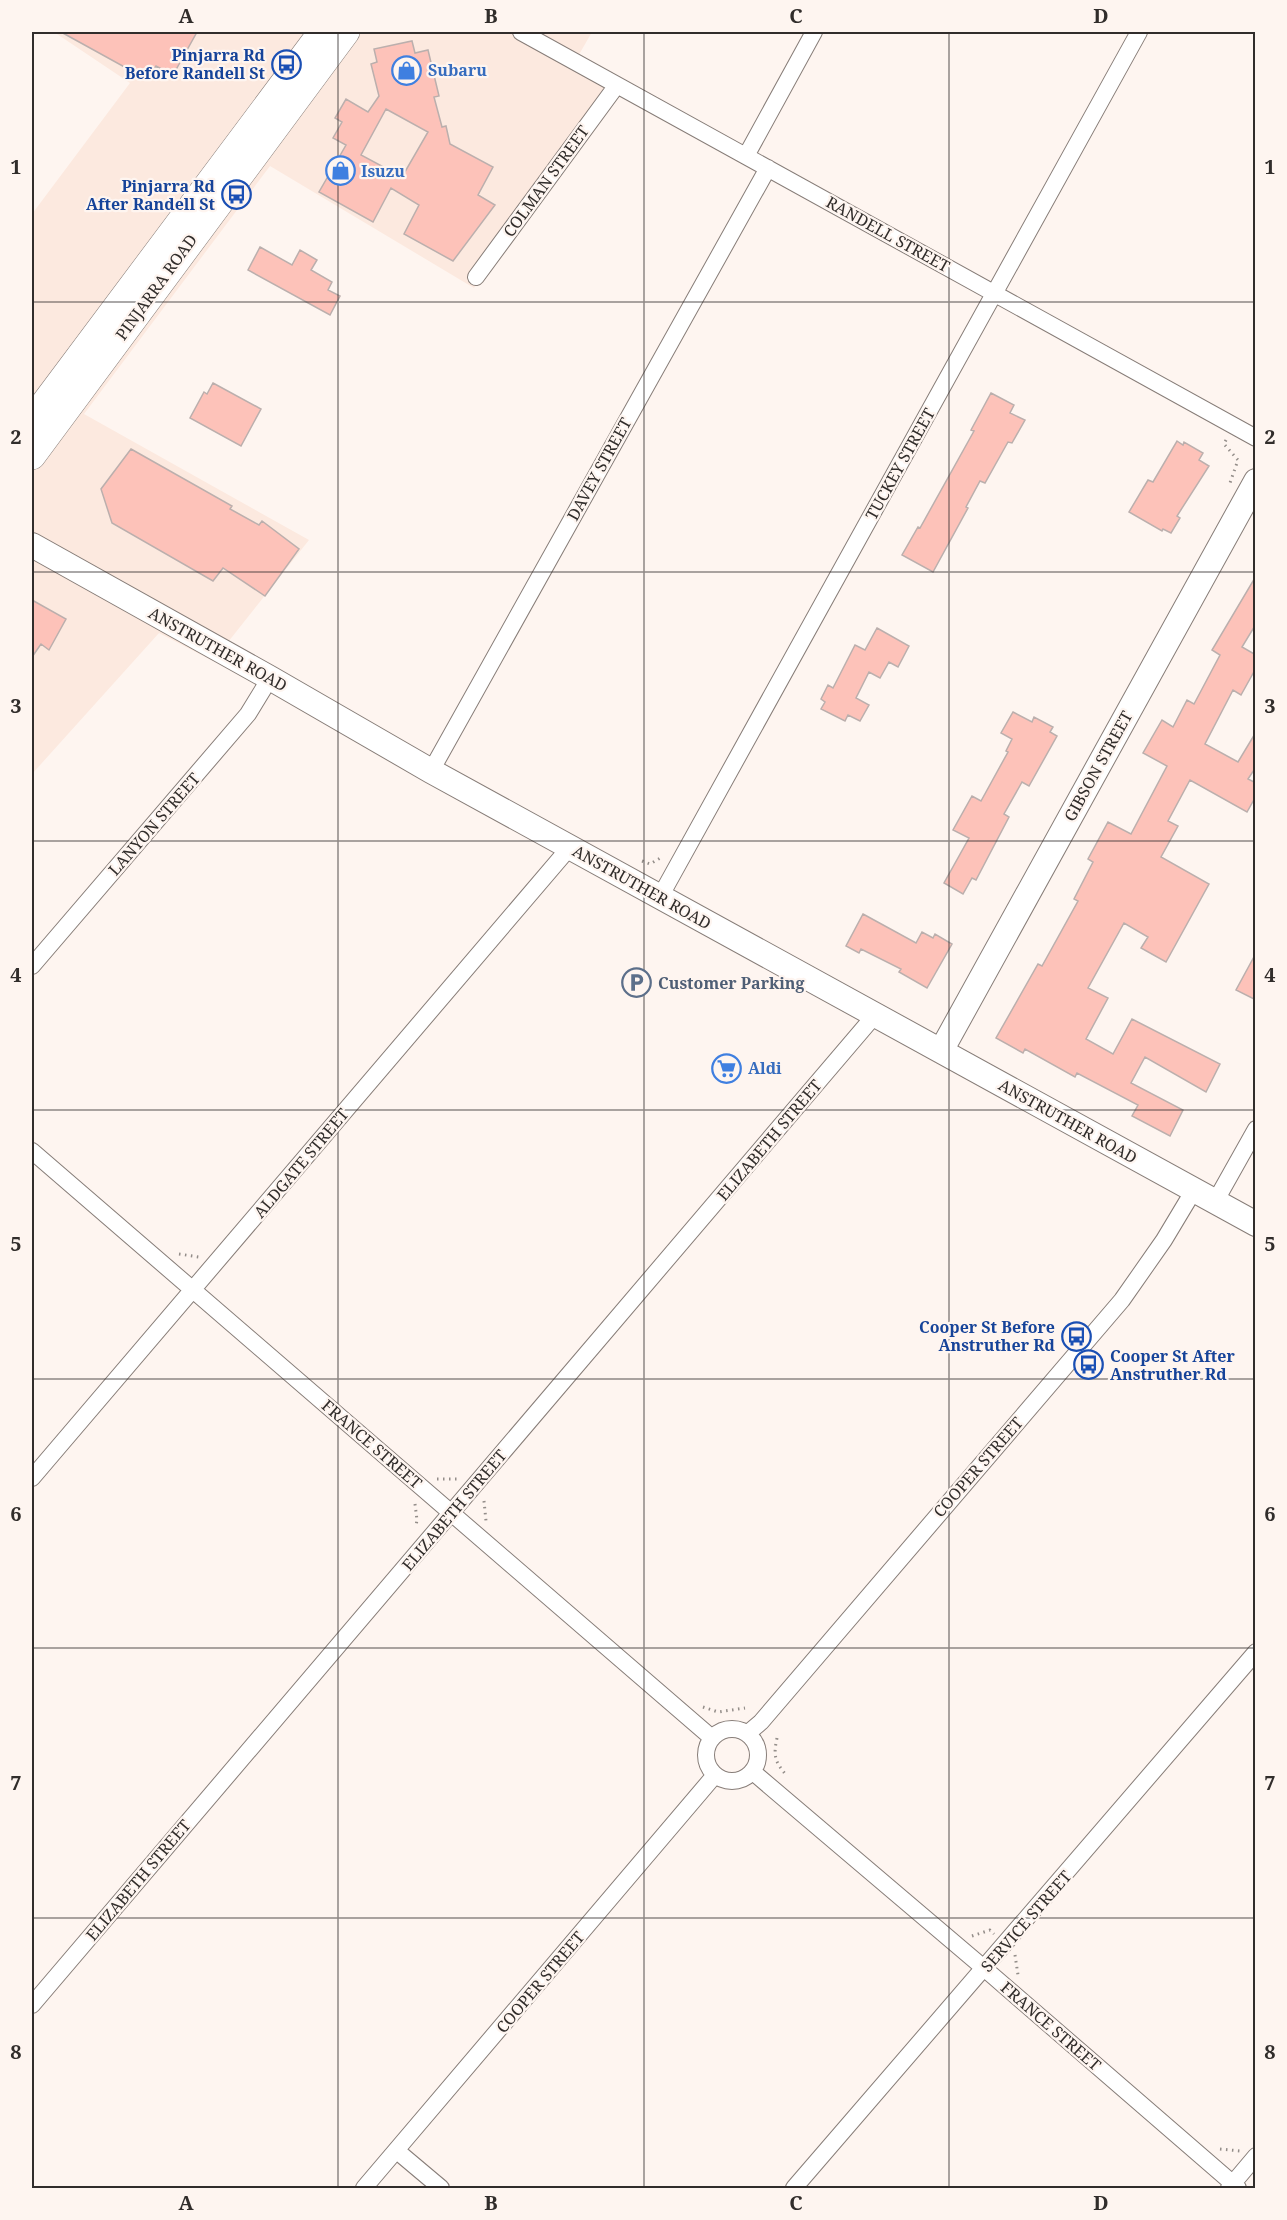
<svg xmlns="http://www.w3.org/2000/svg" width="1287" height="2220" font-family="'Noto Serif',serif">
  <style>
    .built { fill: #fce9df }
    .building { fill: #fdc2b9; stroke: #bbafad; stroke-width: 1.5; fill-rule: evenodd }
    .lines { fill: none; stroke-linecap: round; stroke-linejoin: round }
    .street-casing { stroke: #877d78; stroke-width: 18 }
    .secondary-casing { stroke: #877d78; stroke-width: 26 }
    .primary-casing { stroke: #877d78; stroke-width: 28 }
    .path { stroke: #938d89; stroke-width: 3; stroke-dasharray: 1.5 4.5; stroke-linecap: butt }
    .street { stroke: #fff; stroke-width: 16 }
    .secondary { stroke: #fff; stroke-width: 24 }
    .primary { stroke: #fff; stroke-width: 27 }
    .grid { fill: none; stroke: #312d2b; stroke-width: 1.5; stroke-opacity: 0.55 }
    .labels { text-anchor: middle; stroke-width: 4.5; stroke-linejoin: round; paint-order: stroke }
    .transit-label { font-size: 16px; font-weight: bold; fill: #164399; stroke: #fef5f0; text-anchor: end }
    .shop-label { font-size: 16px; font-weight: bold; fill: #366cbe; stroke: #fef5f0; text-anchor: start }
    .street-label { font-size: 16px; fill: #312d2b; stroke: #fef5f0 }
    .service-label { font-size: 16px; font-weight: bold; fill: #4e5e75; stroke: #fef5f0; text-anchor: start }
    .neatline { fill: none; stroke: #312d2b; stroke-width: 2 }
    .grid-label { font-size: 20px; text-anchor: middle; font-weight: bold; fill: #312d2b }
  </style>
  <rect width="100%" height="100%" fill="#fef5f0"/>
  <path class="built" d="M54,32H592L577,58L626,84L474,288L270,166L84,414L309,540L213,661L159,633L32,774V214L130,83Z"/>
  <path class="building" d="M61,32H197L173,75L156,66L148,80Z
    M412,41L415,53L428,50L439,96L434,97L442,127L446,126L450,144L493,167L478,195L495,205L453,261L404,234L419,205L391,188L373,222L319,192L346,145L333,138L342,122L335,118L346,99L368,112L379,96L371,64L377,62L374,49ZM386,109L428,132L402,177L361,155Z
    M260,247L292,265L300,250L317,260L311,270L332,282L328,290L340,296L330,315L248,270Z
    M213,383L261,409L241,446L190,418L204,392L207,394Z
    M991,393L1014,405L1010,413L1025,420L1012,443L1008,442L985,483L980,481L966,507L968,508L933,572L902,555L918,527L920,528L974,431L971,430Z
    M1177,441L1183,445L1184,442L1203,453L1199,460L1209,466L1177,516L1180,518L1171,533L1163,529L1162,531L1129,512L1148,480L1153,482Z
    M131,449L232,506L230,509L259,525L262,521L299,549L265,596L223,568L213,581L112,523L101,489Z
    M1256,576V624L1242,647L1256,655V668L1241,695L1233,690L1205,744L1238,762L1256,732V767L1248,779L1256,783V796L1247,812L1190,780L1168,821L1178,826L1161,857L1209,884L1166,962L1141,948L1148,937L1124,923L1088,988L1108,998L1086,1039L1113,1054L1132,1019L1220,1064L1206,1092L1145,1057L1131,1083L1183,1110L1170,1136L1132,1116L1138,1105L1077,1073L1075,1077L1025,1049L1023,1053L996,1038L1038,964L1042,966L1078,901L1074,899L1093,862L1088,859L1108,822L1131,834L1167,766L1143,753L1162,720L1173,727L1187,700L1194,704L1220,655L1212,650Z
    M32,600L66,619L49,650L41,644L32,657Z
    M877,628L909,646L898,667L889,662L880,678L869,672L856,698L869,705L860,721L848,715L845,721L821,709L825,702L821,699L828,685L833,688L855,645L865,650Z
    M1013,712L1032,722L1034,717L1053,727L1050,732L1057,736L1029,786L1022,782L1004,814L1009,817L976,880L972,878L963,894L944,883L969,838L953,830L972,796L981,801L1008,752L1006,751L1012,739L1001,733Z
    M863,914L916,943L922,932L933,938L935,934L952,944L927,988L899,972L901,969L861,949L859,953L846,946Z
    M1256,953V1000L1236,990Z"/>
  <g class="lines">
    <defs>
      <path id="street" d="M521,32L1256,438
        M746,156L814,32
        M476,277L617,85
        M431,771L768,168
        M660,897L1139,32
        M32,966L248,714L270,678
        M32,1151L712,1738
        M1215,1202L1256,1129
        M32,1478L570,847
        M706 1755a26 26 0 1 1 52 0a26 26 0 1 1-52 0Z
        M748,1733L761,1722L1122,1300L1164,1240L1194,1190
        M753,1772L985,1969L1238,2188
        M32,2005L875,1015
        M397,2151L441,2188
        M364,2188L715,1775
        M794,2188L1256,1652
        M1229,2188L1256,2156"/>
      <path id="secondary" d="M32,545L270,678L431,771L1256,1224
        M941,1051L1256,481"/>
      <path id="primary" d="M32,420L322,32
        M32,456L346,32"/>
    </defs>
    <use href="#street" class="street-casing"/>
    <use href="#secondary" class="secondary-casing"/>
    <use href="#primary" class="primary-casing"/>
    <path class="path" d="M1226,440L1224,444L1238,460L1230,483
      M642,861L650,864L662,857
      M179,1254L199,1257
      M437,1479H457
      M484,1501L486,1521
      M415,1504L417,1520L416,1526
      M703,1707L718,1712L745,1708
      M777,1738C773,1756 775,1762 787,1776
      M972,1936L990,1930L994,1934
      M1015,1955L1018,1975
      M1220,2149L1240,2151"/>
    <use href="#street" class="street"/>
    <use href="#secondary" class="secondary"/>
    <use href="#primary" class="primary"/>
  </g>
  <path class="grid" d="M338,32V2188M644,32V2188M949,32V2188M32,302H1256M32,572H1256M32,841H1256M32,1110H1256M32,1379H1256M32,1648H1256M32,1918H1256"/>
  <defs>
    <symbol id="bus-ring" viewBox="-11 -11 22 22"><circle r="9.5" fill="#fef5f0" stroke="#1a4fb4" stroke-width="1.5"/><path d="M-5-6H5V4H4V6H2V4H-2V6H-4V4H-5ZM-3.5-4V0h7V-4ZM-3.5 1.2v1.5H-2V1.2ZM2 1.2v1.5H3.5V1.2Z" fill="#1a4fb4"/></symbol>
    <symbol id="shop-ring" viewBox="-11 -11 22 22"><circle r="9.5" fill="#fef5f0" stroke="#3f7fe0" stroke-width="1.5"/><path d="M-5-2.5h2.3a2.7 3.5 0 0 1 5.4 0H5L5.5 6h-11ZM-1.5-2.5h3a1.5 2.3 0 0 0-3 0Z" fill="#3f7fe0"/></symbol>
    <symbol id="parking-ring" viewBox="-11 -11 22 22"><circle r="9.5" fill="#fef5f0" stroke="#5c6f8a" stroke-width="1.5"/><path d="M-3.5-5.5H1a3.5 3.5 0 0 1 0 7H-1V5.5H-3.5ZM-1-3.4V-.6H.8a1.4 1.4 0 0 0 0-2.8Z" fill="#5c6f8a"/></symbol>
    <symbol id="supermarket-ring" viewBox="-11 -11 22 22"><circle r="9.5" fill="#fef5f0" stroke="#3f7fe0" stroke-width="1.5"/><path d="M-6-5.5h2.5l.6 2H6L4.5 2H-2.5L-4.4-4H-6ZM-1.5 3.2a1.3 1.3 0 1 0 .1 0ZM3 3.2a1.3 1.3 0 1 0 .1 0Z" fill="#3f7fe0"/></symbol>
  </defs>
  <g fill-rule="evenodd">
    <use href="#bus-ring" x="270" y="48" width="33" height="33"/>
    <use href="#shop-ring" x="390" y="54" width="33" height="33"/>
    <use href="#shop-ring" x="324" y="154" width="33" height="33"/>
    <use href="#bus-ring" x="220" y="178" width="33" height="33"/>
    <use href="#parking-ring" x="620" y="966" width="33" height="33"/>
    <use href="#supermarket-ring" x="710" y="1052" width="33" height="33"/>
    <use href="#bus-ring" x="1060" y="1320" width="33" height="33"/>
    <use href="#bus-ring" x="1072" y="1348" width="33" height="33"/>
  </g>
  <g class="labels">
    <g class="transit-label">
      <text x="265" y="61">Pinjarra Rd<tspan x="265" dy="18">Before Randell St</tspan></text>
      <text x="215" y="192">Pinjarra Rd<tspan x="215" dy="18">After Randell St</tspan></text>
      <text x="1055" y="1333">Cooper St Before<tspan x="1055" dy="18">Anstruther Rd</tspan></text>
      <text x="1110" y="1362" text-anchor="start">Cooper St After<tspan x="1110" dy="18">Anstruther Rd</tspan></text>
    </g>
    <g class="shop-label">
      <text x="428" y="76">Subaru</text>
      <text x="361" y="177">Isuzu</text>
      <text x="748" y="1074">Aldi</text>
    </g>
    <g class="street-label">
      <text transform="translate(546 181) rotate(-54)" y="6">COLMAN STREET</text>
      <text transform="translate(888 234) rotate(29)" y="6">RANDELL STREET</text>
      <text transform="translate(156 287) rotate(-54)" y="6">PINJARRA ROAD</text>
      <text transform="translate(900 464) rotate(-61)" y="6">TUCKEY STREET</text>
      <text transform="translate(599 469) rotate(-61)" y="6">DAVEY STREET</text>
      <text transform="translate(218 649) rotate(29)" y="6">ANSTRUTHER ROAD</text>
      <text transform="translate(1098 766) rotate(-61)" y="6">GIBSON STREET</text>
      <text transform="translate(154 824) rotate(-49)" y="6">LANYON STREET</text>
      <text transform="translate(642 887) rotate(29)" y="6">ANSTRUTHER ROAD</text>
      <text transform="translate(1068 1121) rotate(29)" y="6">ANSTRUTHER ROAD</text>
      <text transform="translate(769 1140) rotate(-50)" y="6">ELIZABETH STREET</text>
      <text transform="translate(301 1163) rotate(-50)" y="6">ALDGATE STREET</text>
      <text transform="translate(372 1444) rotate(41)" y="6">FRANCE STREET</text>
      <text transform="translate(978 1467) rotate(-49)" y="6">COOPER STREET</text>
      <text transform="translate(454 1510) rotate(-50)" y="6">ELIZABETH STREET</text>
      <text transform="translate(138 1880) rotate(-50)" y="6">ELIZABETH STREET</text>
      <text transform="translate(1026 1921) rotate(-49)" y="6">SERVICE STREET</text>
      <text transform="translate(540 1982) rotate(-50)" y="6">COOPER STREET</text>
      <text transform="translate(1051 2026) rotate(41)" y="6">FRANCE STREET</text>
    </g>
    <g class="service-label">
      <text x="658" y="989">Customer Parking</text>
    </g>
  </g>
  <rect width="1287" height="2220" fill="none" stroke="#fef5f0" stroke-width="66"/>
  <rect x="33" y="33" width="1221" height="2154" class="neatline"/>
  <g class="grid-label">
    <text x="186" y="23">A</text>
    <text x="491" y="23">B</text>
    <text x="796" y="23">C</text>
    <text x="1101" y="23">D</text>
    <text x="16" y="174">1</text>
    <text x="1270" y="174">1</text>
    <text x="16" y="444">2</text>
    <text x="1270" y="444">2</text>
    <text x="16" y="713">3</text>
    <text x="1270" y="713">3</text>
    <text x="16" y="982">4</text>
    <text x="1270" y="982">4</text>
    <text x="16" y="1251">5</text>
    <text x="1270" y="1251">5</text>
    <text x="16" y="1521">6</text>
    <text x="1270" y="1521">6</text>
    <text x="16" y="1790">7</text>
    <text x="1270" y="1790">7</text>
    <text x="16" y="2059">8</text>
    <text x="1270" y="2059">8</text>
    <text x="186" y="2210">A</text>
    <text x="491" y="2210">B</text>
    <text x="796" y="2210">C</text>
    <text x="1101" y="2210">D</text>
  </g>
</svg>
